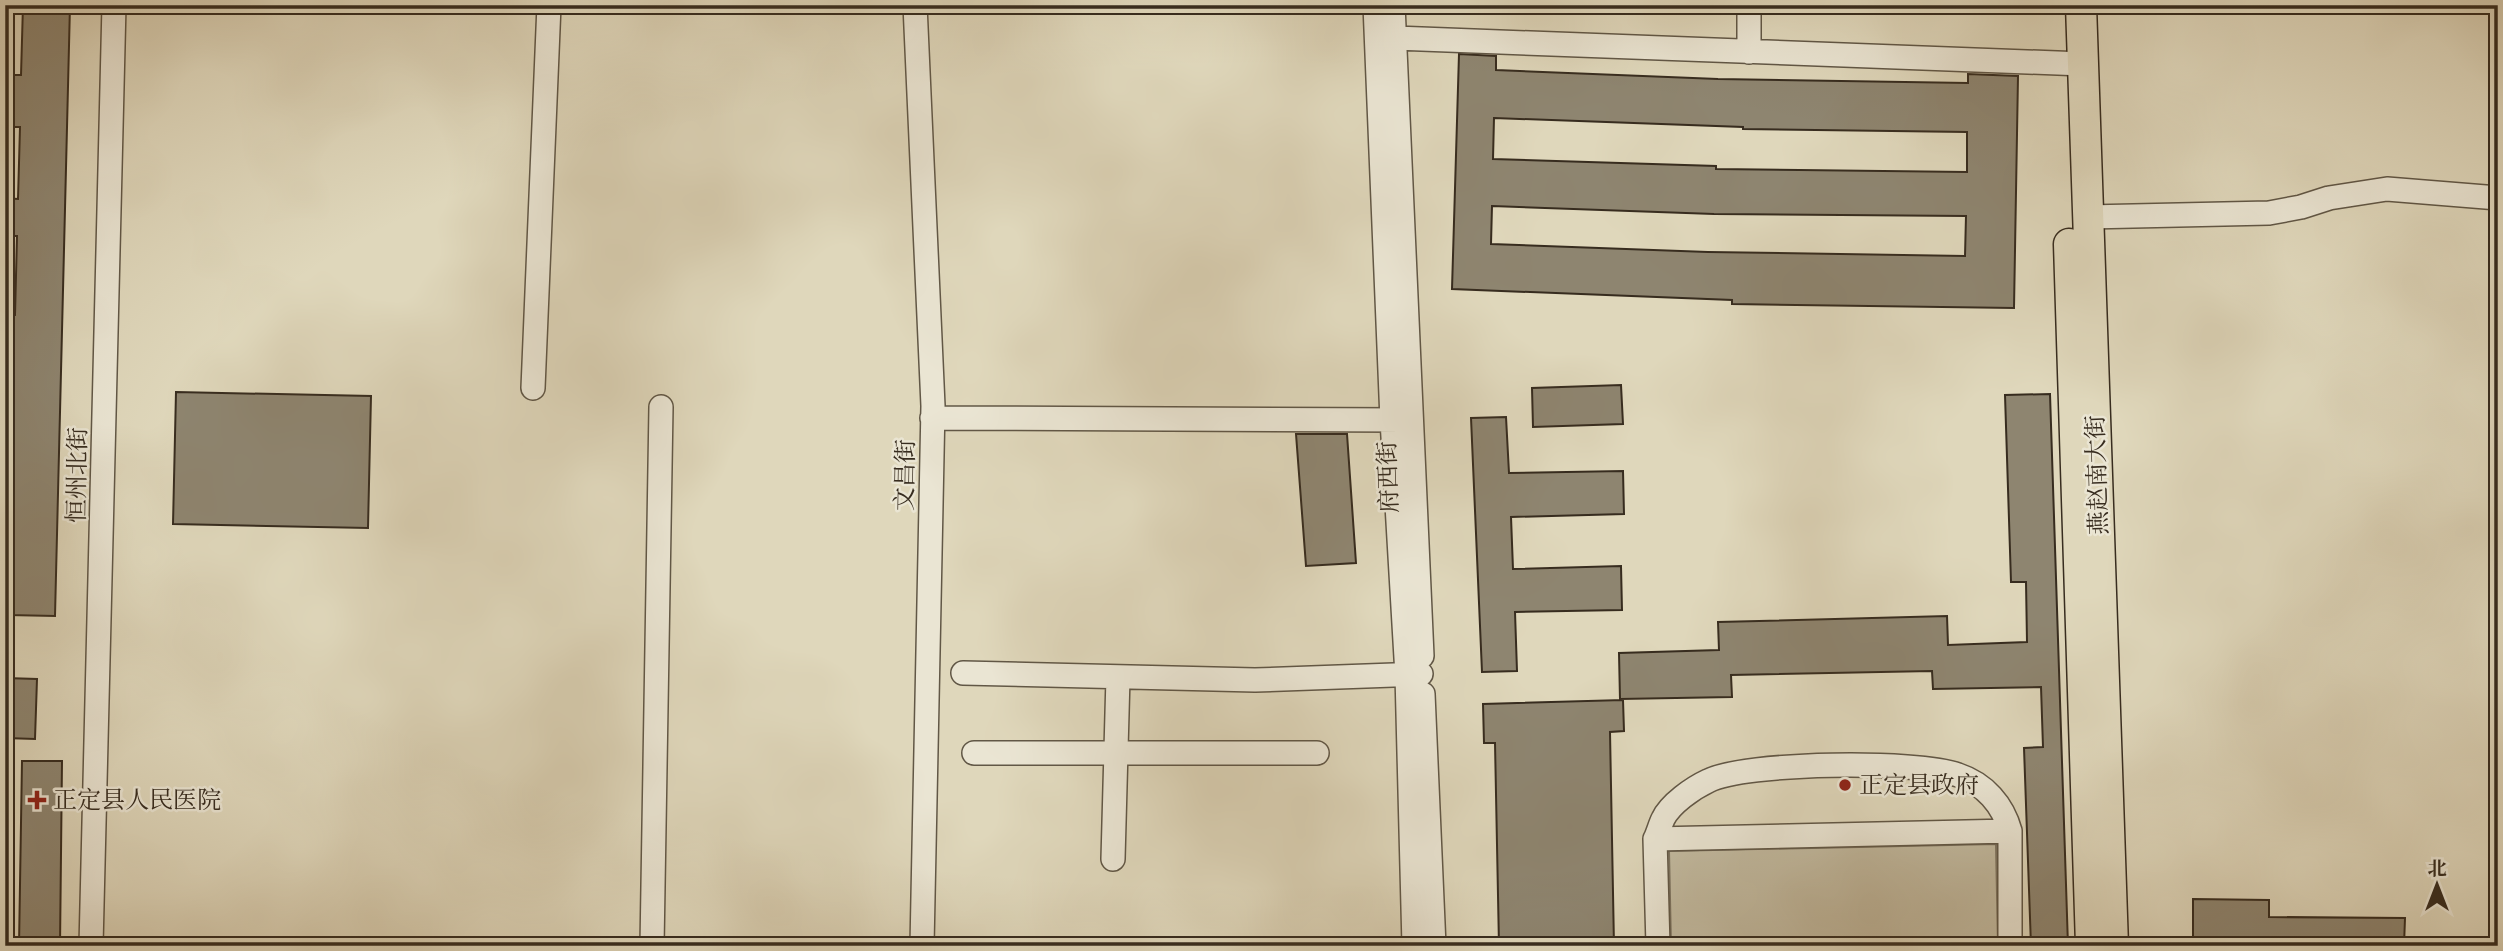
<svg xmlns="http://www.w3.org/2000/svg" width="2503" height="951" font-family="'Old Standard TT','Noto Serif SC',serif">
  <style>
    .green { fill: #c2baa0; stroke: #7c7360; stroke-width: 2 }
    .building { fill: #8e8570; stroke: #372c1f; stroke-width: 2; fill-rule: evenodd }
    .lines { fill: none; stroke-linecap: round; stroke-linejoin: round }
    .minor-casing { stroke: #615746; stroke-width: 26 }
    .major-casing { stroke: #372c1f; stroke-width: 33 }
    .minor { stroke: #eae5d3; stroke-width: 23 }
    .major { stroke: #dfd7bb; stroke-width: 30 }
    .poi-dot { fill: #8f2418; stroke: #eae5d3; stroke-width: 2.5 }
    .labels { text-anchor: middle; stroke-width: 5; stroke-linejoin: round; paint-order: stroke }
    .street-label { font-size: 24px; fill: #372c1f; stroke: #eae5d3 }
    .poi-label { font-size: 24px; fill: #372c1f; stroke: #eae5d3; text-anchor: start }
  </style>
  <rect width="100%" height="100%" fill="#dfd7bb"/>
  <filter id="stains"><feTurbulence type="fractalNoise" baseFrequency=".00286" numOctaves="4"/><feColorMatrix values="0 0 0 0 .2 0 0 0 0 .09 0 0 0 0 .02 0 0 0 .5 -.17"/></filter>
  <radialGradient id="worn" r=".72"><stop offset=".6" stop-color="#630" stop-opacity="0"/><stop offset="1" stop-color="#630" stop-opacity=".3"/></radialGradient>
  <path class="green" d="M1996,844L1998,946H1671L1669,851Z"/>
  <path class="building" d="M23,5H70L55,616L8,615L11,479H5V432H12L14,365L5,364V314L15,315L17,236H5V198L18,199L20,127H5V75H21Z
    M1459,54L1496,56V70L1718,79L1968,83V74L2018,76L2014,308L1732,304V300L1452,289ZM1494,118L1743,127V129L1967,132V172L1716,169V166L1493,159ZM1492,206L1714,214L1966,216L1965,256L1708,252L1491,244Z
    M1621,385L1623,424L1533,427L1532,388Z
    M176,392L371,396L368,528L173,524Z
    M2050,394L2068,946H2031L2024,748L2043,747L2041,687L1933,689L1932,671L1731,675L1732,697L1620,699L1619,653L1719,650L1718,622L1947,616L1948,645L2027,642L2026,582H2011L2005,395Z
    M1506,417L1509,473L1623,471L1624,514L1511,517L1513,569L1621,566L1622,610L1515,612L1517,671L1482,672L1471,418Z
    M1296,434H1347L1356,563L1306,566Z
    M5,678L37,679L35,739L5,738Z
    M1623,700L1624,731L1610,732L1614,946H1499L1495,743H1484L1483,704Z
    M22,761H62L60,946H19Z
    M2193,899L2269,900V917L2405,918L2404,946H2193Z"/>
  <g class="lines">
    <defs>
      <path id="minor" d="M915,5L933,406L922,946
        M1375,5L1392,420L1407,675L1414,946
        M1393,5L1422,656
        M1395,38L2083,64
        M1749,52V5
        M2088,217L2269,213L2301,207L2329,198L2387,189L2498,198
        M533,388L549,5
        M932,418L1405,420
        M963,673L1255,680L1421,674
        M1423,694L1434,946
        M974,753H1317
        M1655,839C1658,833 1660,825 1663,819C1670,804 1693,788 1708,781C1745,762 1917,760 1958,775C1985,784 2003,805 2010,831
        M1113,859L1118,677
        M91,946L114,5
        M652,946L661,407
        M1658,946L1655,839L2010,831V946"/>
      <path id="major" d="M2081,5L2113,946
        M2069,244L2091,946"/>
    </defs>
    <use href="#minor" class="minor-casing"/>
    <use href="#major" class="major-casing"/>
    <use href="#minor" class="minor"/>
    <use href="#major" class="major"/>
  </g>
  <g class="poi-dot">
    <circle cx="1845" cy="785" r="7"/>
    <path d="M33.5 789.5h7v7h7v7h-7v7h-7v-7h-7v-7h7z"/>
  </g>
  <g class="labels">
    <g class="street-label">
      <text transform="translate(77 475) rotate(-89)" y="8">恒州北街</text>
      <text transform="translate(905 475) rotate(-89)" y="8">文昌街</text>
      <text transform="translate(2097 475) rotate(-92)" y="8">燕赵南大街</text>
      <text transform="translate(1388 477) rotate(-92)" y="8">府西街</text>
    </g>
    <g class="poi-label">
      <text x="1859" y="793">正定县政府</text>
      <text x="53" y="808">正定县人民医院</text>
    </g>
  </g>
  <rect width="2503" height="951" fill="none" stroke="#dfd7bb" stroke-width="28"/>
  <rect x="7" y="7" width="2489" height="937" fill="none" stroke="#372c1f" stroke-width="3.5"/>
  <rect x="14" y="14" width="2475" height="923" fill="none" stroke="#372c1f" stroke-width="2"/>
  <g transform="translate(2437 885)" stroke="#eae5d3" stroke-width="5" paint-order="stroke">
  <path d="M0-5L12 26L0 18L-12 26Z" fill="#372c1f"/>
  <text y="-10" font-size="19" font-weight="bold" text-anchor="middle" fill="#372c1f">北</text>
  </g>
  <rect width="100%" height="100%" filter="url(#stains)"/>
  <rect width="100%" height="100%" fill="url(#worn)"/>
</svg>
